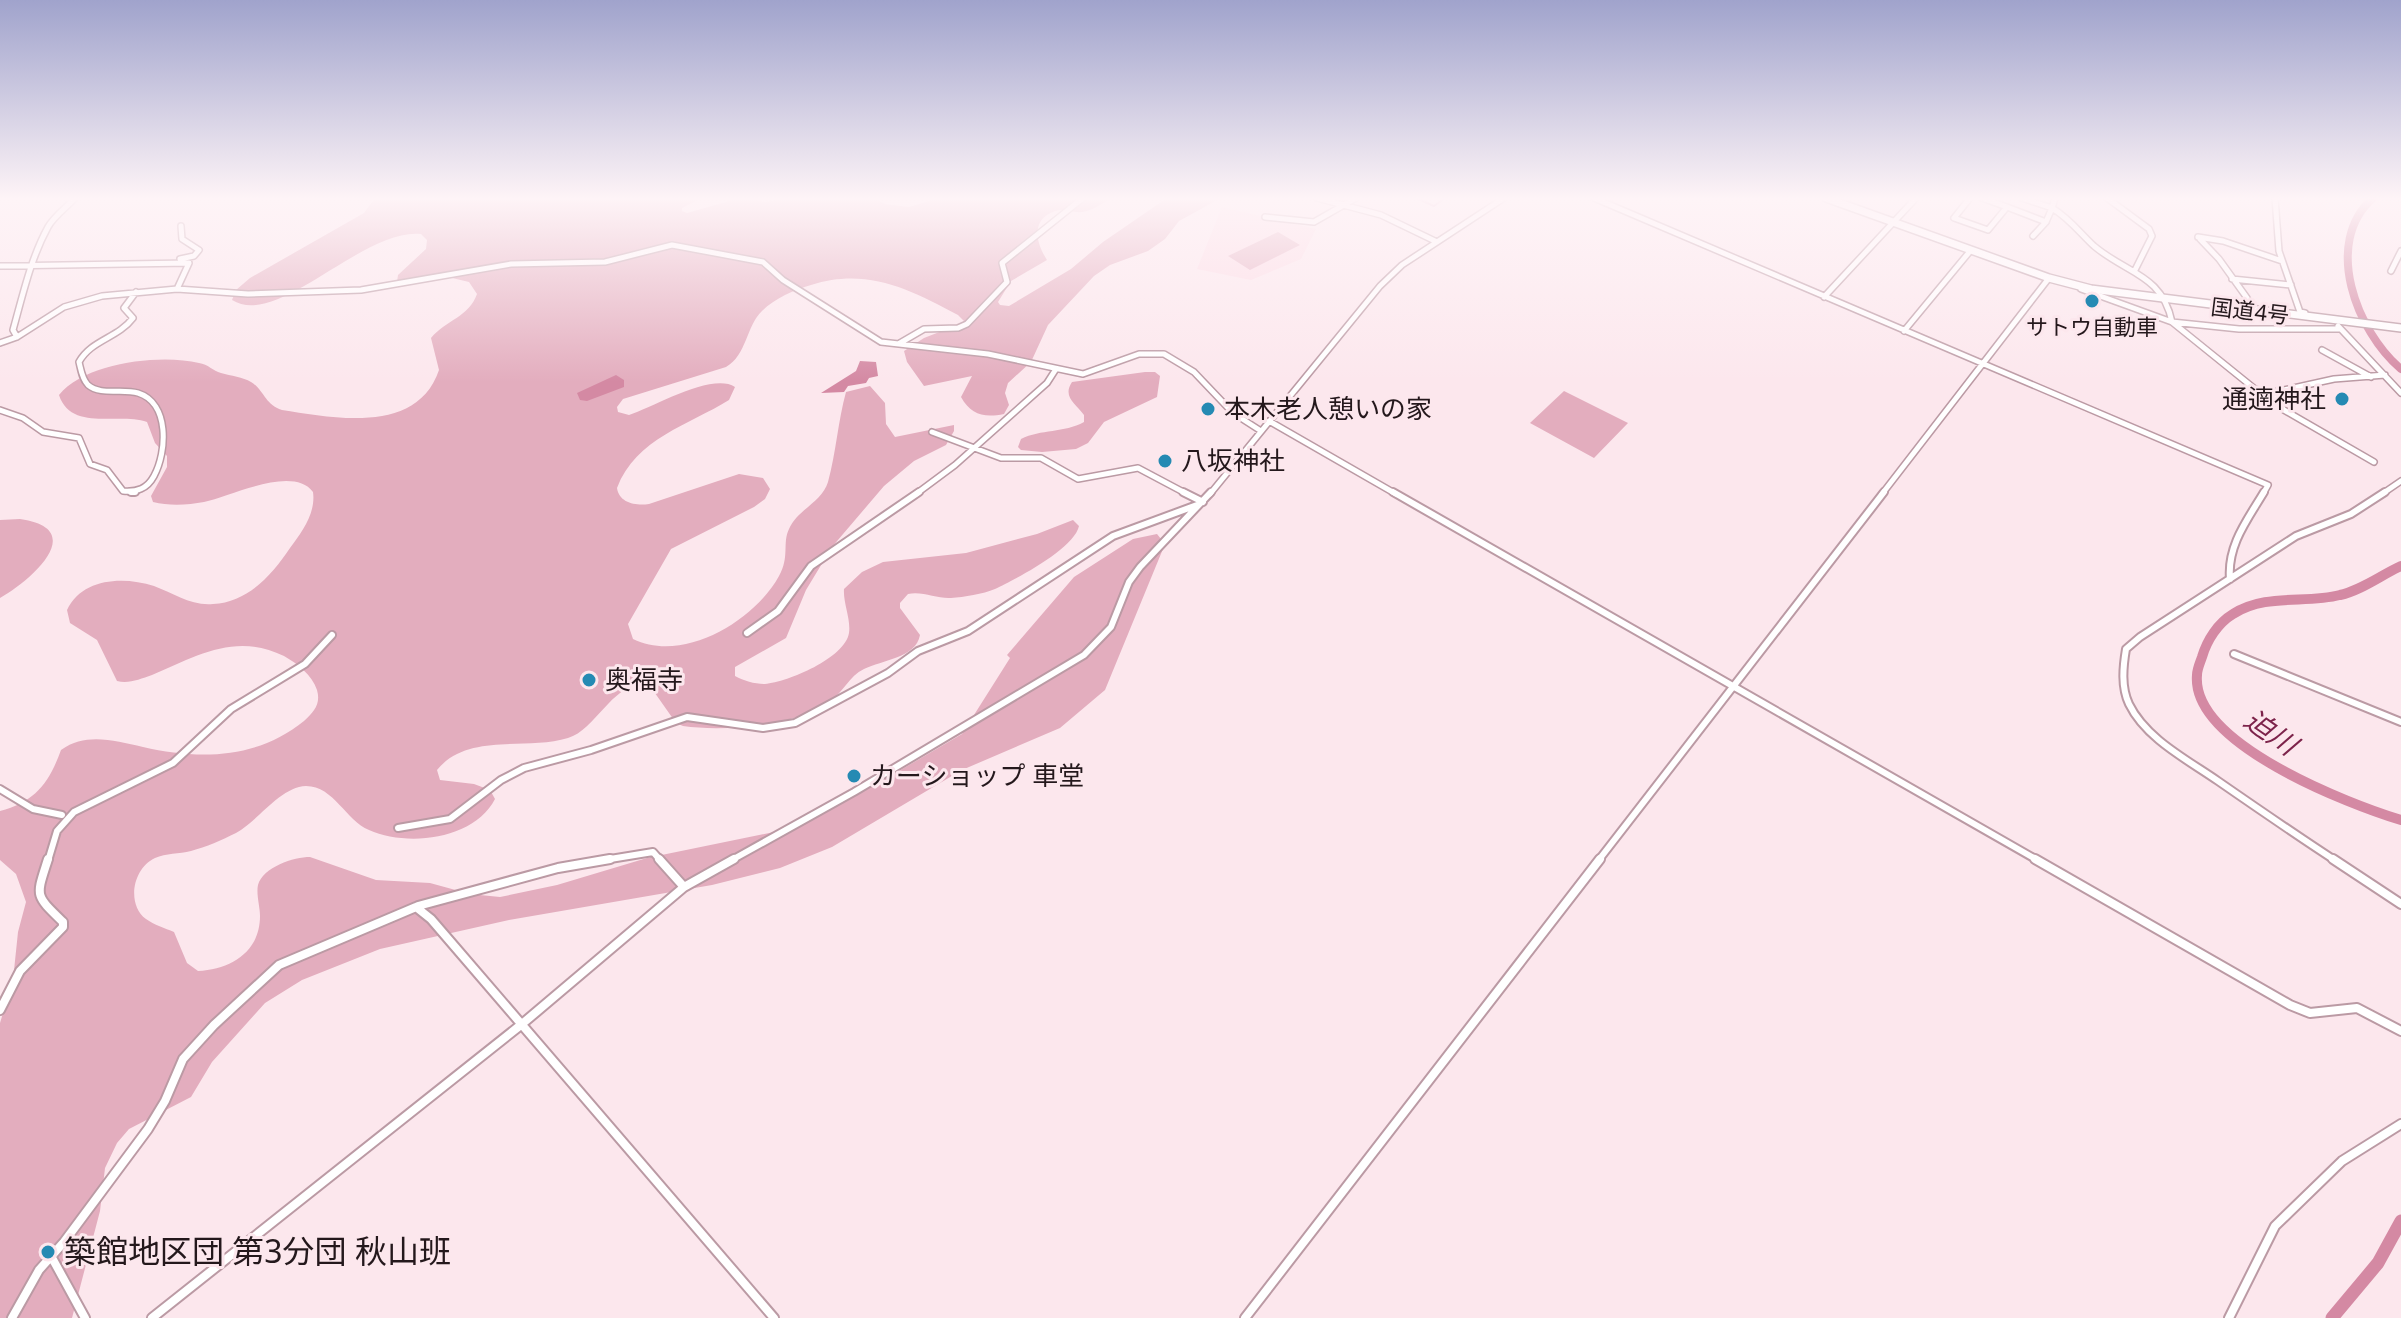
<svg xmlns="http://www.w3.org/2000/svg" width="2401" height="1318" font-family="'Noto Sans','Noto Sans JP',sans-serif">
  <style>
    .built { fill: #fcdae4 }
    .green { fill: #e3adbe }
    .water { fill: #d489a3 }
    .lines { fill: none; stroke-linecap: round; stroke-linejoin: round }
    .stream { stroke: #d489a3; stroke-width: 2 }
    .river-far2 { stroke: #d489a3; stroke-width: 8 }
    .river-far1 { stroke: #d489a3; stroke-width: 10 }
    .river { stroke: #d489a3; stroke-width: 13 }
    .minor-far2-casing { stroke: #bb9aa4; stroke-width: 8 }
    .minor-far1-casing { stroke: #bb9aa4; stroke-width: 10 }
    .minor-casing { stroke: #bb9aa4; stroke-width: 12 }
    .highway-casing { stroke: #bb9aa4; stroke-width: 10 }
    .minor-far2 { stroke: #fff; stroke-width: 5 }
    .minor-far1 { stroke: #fff; stroke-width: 6 }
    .minor { stroke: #fff; stroke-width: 8 }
    .highway { stroke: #fff; stroke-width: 7 }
    .poi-dot { fill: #258ab3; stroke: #fce7ed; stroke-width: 3 }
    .labels { text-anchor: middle; stroke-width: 6; stroke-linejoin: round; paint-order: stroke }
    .far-street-label { font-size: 22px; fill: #24181c; stroke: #fce7ed }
    .far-poi-label { font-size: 22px; fill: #24181c; stroke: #fce7ed }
    .poi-label { font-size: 26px; fill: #24181c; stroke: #fce7ed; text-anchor: start }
    .water-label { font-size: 28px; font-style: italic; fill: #7d244b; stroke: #fce7ed }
    .near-poi-label { font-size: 32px; fill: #24181c; stroke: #fce7ed; text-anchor: start }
  </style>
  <rect width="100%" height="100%" fill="#fce7ed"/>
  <path class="built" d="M1222,207L1256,215L1316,229L1301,259L1251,280L1197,269Z"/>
  <path class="green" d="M375,198H702L682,208V211L687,213L740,198L765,202L793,198H874L885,204L909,207L939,198H1111C1103,203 1092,211 1082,212C1073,213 1064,208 1055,211C1030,220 1036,243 1047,260L1011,281L998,302L1000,305L1009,306L1071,269L1103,242L1167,198H1221L1179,221L1165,239L1148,251L1110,265L1094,276L1048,325L1031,362L1008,383L1005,393L1009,405L1004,414C984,418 971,415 961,397L972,376L924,386L907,362L904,351L924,338L965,322L958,315C910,289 866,267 811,285C794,290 775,298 762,311C746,326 747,355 726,367L623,399L617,407L618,412L629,415C654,407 712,372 735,387L729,400C689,425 636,438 617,488C619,503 636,506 649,504L739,474L763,478L770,489L765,499L754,507L671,549L628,624L633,639C684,664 755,620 779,576C790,557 782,543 789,529C797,510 822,502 828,482C836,453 838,421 846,392L870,386L885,403L886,424L895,437L954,425V431L946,445L914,461L884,486L832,547L806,590L786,638L735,667V676C744,681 755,684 765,684C788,682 845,658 849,633C851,619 843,603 844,589L862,572L883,562L966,553L1037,534L1073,520L1079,526C1074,549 1016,579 995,589C983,594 964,597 951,598C937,599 923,591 908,594L900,603V608L920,635C916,658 882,660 864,669C849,676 843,693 828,703C794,726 724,732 683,726L676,723L650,686C614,677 598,729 568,738C526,751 468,732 437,770L440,780L474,784L490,790L495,799C474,840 407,847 369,830C346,821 334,786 306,786C280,787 258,821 236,833C222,840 206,847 191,851C179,854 166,853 155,858C133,868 126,904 146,919C154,925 165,928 174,932L187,963L198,971C231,969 260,952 260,916C260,907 256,894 258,885C263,867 294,857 310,857L376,880L430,883L470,894L500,897L557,885L647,858L774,832L887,778L962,734L1010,658L1007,655L1074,577L1133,539L1157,534L1165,544L1105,690L1060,728L962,770L832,847L780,868L712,885L509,920L380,949L302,980L265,1003L212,1062L191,1097L129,1129L117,1143L105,1168L100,1211L72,1318H0V1023L13,980L18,932L26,902L16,874L0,860V811C35,802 49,783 61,750C87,732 114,741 143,747C200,760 257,759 304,721C314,712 321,704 317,690C312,675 298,664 284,656C236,632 196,656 152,675C140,679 129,684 117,681L97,640L70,623L67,610C82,578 123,576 154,586C173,593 191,606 213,604C248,602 272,575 290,548C302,532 316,513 313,492C293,465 231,496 204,502C188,505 169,506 153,502L151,496L167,467V456L155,443L147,422C119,412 71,432 59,395C86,362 161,354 199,363C208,364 213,371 221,373C231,376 243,377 251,382C264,390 265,405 282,410C334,418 417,435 439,370L431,338C446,320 469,317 477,294L469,282L448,277L397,282L398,275L426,249L427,240L421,234C362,228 278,329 232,300L236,290L250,278L364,213Z
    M1278,232L1300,245L1250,270L1228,256Z
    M1145,372H1155L1160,376L1157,397L1104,422L1088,443L1076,449L1042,452L1021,450L1018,447L1021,439C1041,429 1064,433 1084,422V415C1076,404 1062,397 1072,382Z
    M1564,391L1628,423L1594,458L1530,423Z
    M20,519C91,529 29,582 0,598V520Z"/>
  <path class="water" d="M860,361L876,362L878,376L869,378L866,383L848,386L844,392L821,393L856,371Z
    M616,375L624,380V387L587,401L580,400L577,393Z"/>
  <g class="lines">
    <path class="stream" d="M1416,198L1434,206L1445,198"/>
    <path class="river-far2" d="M2373,198C2322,243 2357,332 2401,369"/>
    <path class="river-far1" d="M2401,566C2381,575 2362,590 2340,595C2305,604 2266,593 2233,614C2218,623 2207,640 2202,657C2200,663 2197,669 2197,675C2191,744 2349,804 2401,820"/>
    <path class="river" d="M2332,1318L2378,1263L2401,1221"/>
    <defs>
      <path id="minor-far2" d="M1317,198L1381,215L1437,242
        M1594,198L2268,485L2263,494
        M1970,198L1954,218L1988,230L2007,207L2046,222L2052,208L2022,198
        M1982,198L2007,207
        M2055,198L2052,208C2069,218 2080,233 2094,246C2127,274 2162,274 2172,322L2255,389L2270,393L2334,379L2385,375
        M2107,198L2149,229L2152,236L2135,270
        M2275,198L2279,251L2300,312L2305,313
        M1265,217L1314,222L1356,198
        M2033,236L2046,222
        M2198,237L2223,241L2282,261
        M2200,239L2219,259L2247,298L2244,301
        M180,259L194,256L199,250L182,239L181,226
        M0,266L189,263L177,289
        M2391,271L2401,251
        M2232,279L2291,285
        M2081,289L2172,322L2239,329H2339
        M1824,297L1916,198
        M2338,326L2401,393
        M1904,331L1971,250
        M17,337L13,330C23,294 31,258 48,227C54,216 67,207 75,198
        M0,343L17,337L64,307L102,296L177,289L248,294L361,290L511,264L605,262L672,245L763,262L783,280L881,342L988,354L1083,374L1139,354H1164L1194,372L1233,413L1261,431
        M900,343L924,329L958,328L967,324L1007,282L1002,263L1083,198
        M2322,350L2371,377
        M2270,393L2284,410L2374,462
        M0,410L23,418L43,432L79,438L90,464L107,470L123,491C137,492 147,489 154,476C167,452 170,403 138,393C122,388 101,396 88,385C82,379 81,370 79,362C91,340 118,338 133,318L124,308L136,292
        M1269,421L1396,494
        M932,432L1001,458H1041L1078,479L1138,468L1187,494
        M916,494L955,465L1047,383L1056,369
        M1210,494L1380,286L1402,265L1504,198
        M1882,494L2049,278
        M2382,494L2401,481"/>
      <path id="minor-far1" d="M131,492H135
        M1183,492L1203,502
        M1393,492L2039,861
        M2230,579C2227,545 2248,519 2264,492
        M747,633L778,611L811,566L919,492
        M2234,654L2401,722
        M0,789L33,809L62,815
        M398,828L450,819L501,780L524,768L591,750L687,717L763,728L795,723L888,673L918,651L968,631L1113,536L1197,505
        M48,861L57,831L74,812L173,763L231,709L305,664L332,635
        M598,861L653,852L661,861
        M730,861L854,792L1084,655L1111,627L1129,582L1140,567L1211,492
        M1598,861L1884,492
        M2336,861C2296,835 2257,808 2218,781C2188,760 2146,739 2129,704C2121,687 2123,667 2126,649L2140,637L2296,536L2351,514L2385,492"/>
      <path id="minor" d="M659,859L684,887
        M2035,859L2290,1005L2310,1013L2357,1008L2401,1031
        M2333,859L2401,904
        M418,906L558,868L610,859
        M0,1010L20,971L63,927V922C34,894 36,897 48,859
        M51,1256L85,1318
        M12,1318L39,1270L64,1242L148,1129L165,1101L183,1059L214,1025L279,965L416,907L431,919L774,1318
        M152,1318L522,1024L684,887L734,859
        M1245,1318L1600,859
        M2229,1318L2275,1226L2342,1161L2401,1124"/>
      <path id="highway" d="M1826,198L2049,278L2091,289L2401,328"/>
    </defs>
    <use href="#minor-far2" class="minor-far2-casing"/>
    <use href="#minor-far1" class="minor-far1-casing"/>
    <use href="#minor" class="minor-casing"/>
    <use href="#highway" class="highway-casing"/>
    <use href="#minor-far2" class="minor-far2"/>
    <use href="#minor-far1" class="minor-far1"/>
    <use href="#minor" class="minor"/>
    <use href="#highway" class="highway"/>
  </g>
  <linearGradient id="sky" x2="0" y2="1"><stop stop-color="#a0a3cc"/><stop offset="0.52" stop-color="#fef4f7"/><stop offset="1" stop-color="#fef4f7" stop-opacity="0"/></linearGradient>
  <rect width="2401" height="382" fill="url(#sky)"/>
  <g class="poi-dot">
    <circle cx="2092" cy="301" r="8"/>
    <circle cx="2342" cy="399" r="8"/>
    <circle cx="1208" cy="409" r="8"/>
    <circle cx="1165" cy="461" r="8"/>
    <circle cx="589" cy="680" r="8"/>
    <circle cx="854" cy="776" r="8"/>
    <circle cx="48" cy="1252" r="8"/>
  </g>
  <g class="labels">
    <g class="far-street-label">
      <text transform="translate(2250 311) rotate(7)" y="8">国道4号</text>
    </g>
    <g class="far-poi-label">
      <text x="2092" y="335">サトウ自動車</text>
    </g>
    <g class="poi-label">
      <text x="2326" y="408" text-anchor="end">通遖神社</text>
      <text x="1224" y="418">本木老人憩いの家</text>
      <text x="1181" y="470">八坂神社</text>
      <text x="605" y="689">奥福寺</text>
      <text x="870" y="785">カーショップ 車堂</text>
    </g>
    <g class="water-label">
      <text transform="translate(2271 732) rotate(35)" y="10">迫川</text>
    </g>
    <g class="near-poi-label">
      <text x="64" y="1263">築館地区団 第3分団 秋山班</text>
    </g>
  </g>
</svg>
